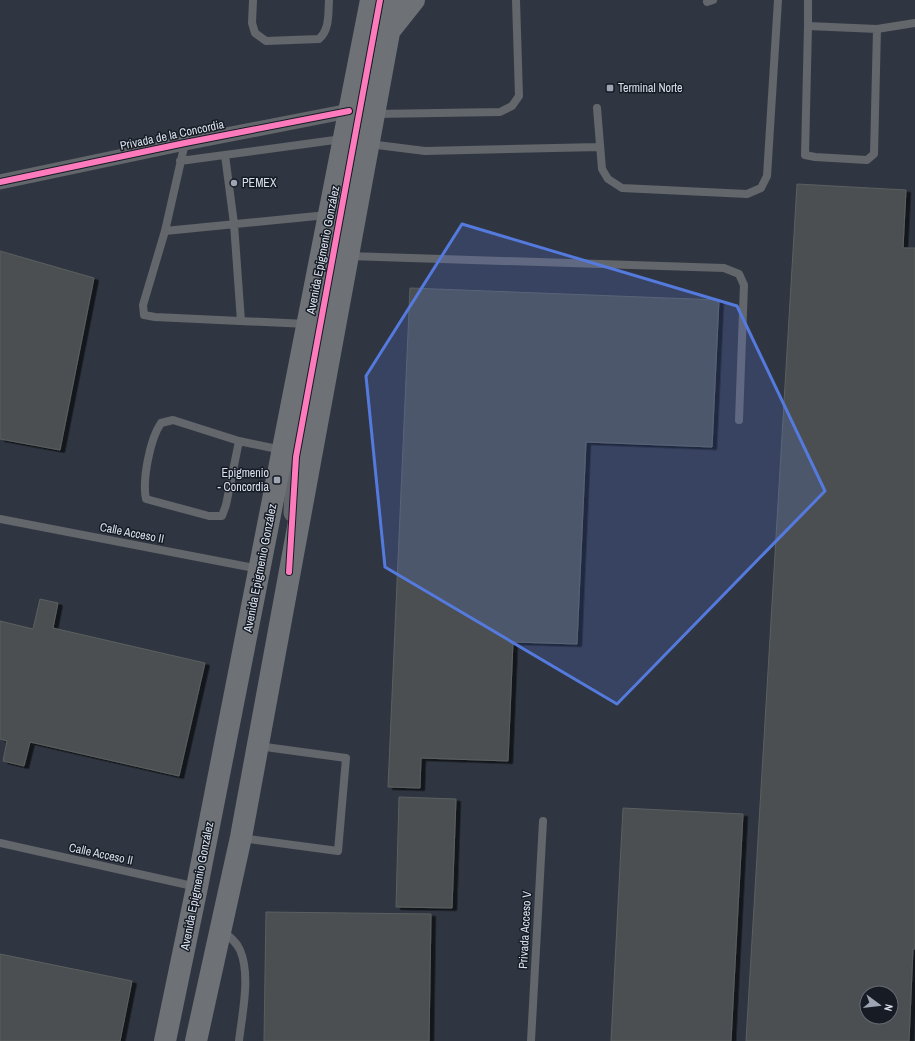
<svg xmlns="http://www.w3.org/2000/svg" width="915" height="1041" font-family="'Archivo Narrow',sans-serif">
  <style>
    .building { fill: #4b5051; stroke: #5a5f5f; fill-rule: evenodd; filter: url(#shadow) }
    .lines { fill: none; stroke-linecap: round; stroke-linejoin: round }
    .service { stroke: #63666b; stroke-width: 8 }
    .minor { stroke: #63666b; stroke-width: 15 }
    .tertiary { stroke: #63666b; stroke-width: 19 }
    .secondary { stroke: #6e7277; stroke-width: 22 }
    .cycleway-casing { stroke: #161b24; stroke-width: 8 }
    .cycleway { stroke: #fd7abc; stroke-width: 6 }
    .marked { fill: #557ade; fill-opacity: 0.2; stroke: #557ade; stroke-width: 3; stroke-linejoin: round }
    .poi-dot { fill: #9ea4b1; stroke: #161b24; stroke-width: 1.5 }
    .labels { text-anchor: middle; stroke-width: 3; stroke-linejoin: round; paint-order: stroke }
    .poi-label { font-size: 12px; fill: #d9e0ed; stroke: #161b24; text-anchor: start }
    .street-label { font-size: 12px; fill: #d9e0ed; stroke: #161b24 }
  </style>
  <defs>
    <filter id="shadow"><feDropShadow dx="4.5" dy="2.5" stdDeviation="0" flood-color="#0009"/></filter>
  </defs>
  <rect width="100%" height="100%" fill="#303641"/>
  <path class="building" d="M797,184L906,190L903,248H915V949H913L909,1041H746ZM867,993H891V1017H867Z
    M0,251L94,278L60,450L0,439Z
    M410,288L719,300L712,447L586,442L577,644L513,642L508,761L421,758L420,788L388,787Z
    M40,599L58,603L53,628L205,663L179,776L30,742L24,766L3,761L7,741L0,739V621L33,629Z
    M399,797L456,799L452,908L396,907Z
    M623,808L743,814L731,1041H611Z
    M266,912L431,914L429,1041H264Z
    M0,954L132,981L120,1041H0Z"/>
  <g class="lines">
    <path class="service" d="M253,0L252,23L255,33L266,41L319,39C330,29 328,14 329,0
      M707,2L713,0
      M808,26V0
      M877,29L874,154L867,160L815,157L805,155L808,26L877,29L915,23
      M597,108L602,169L608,179L622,188L747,194L761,188L767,176L778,0
      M375,114L500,112L512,106L519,96L516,0
      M185,143L165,231L143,305L144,315L155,317L307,324
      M369,144L425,151L600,147
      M225,155L234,224L241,321
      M180,161L342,139
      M165,231L327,215
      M348,256L724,268L739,274L744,285L739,420
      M239,441L226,505L222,516H209L146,499C142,480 150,439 161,423L173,420L239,441L282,450
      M0,519L259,569
      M241,838L338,851L346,758L258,746
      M0,843L197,887
      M221,931C229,936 236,941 240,950C251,975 242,1015 239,1041
      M531,1041L543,821"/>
    <path class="minor" d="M0,182L185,143L349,111"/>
    <path class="tertiary" d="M293,513L296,457L346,184"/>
    <path class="secondary" d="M391,29L414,0
      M165,1041L197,887L371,0
      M196,1041L241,837L395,0"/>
    <defs>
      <path id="cycleway" d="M0,182L185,143L349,111
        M289,572L296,457L380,0"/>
    </defs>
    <use href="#cycleway" class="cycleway-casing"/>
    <use href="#cycleway" class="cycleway"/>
  </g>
  <path class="marked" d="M462,224L737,306L825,491L617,704L385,567L366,376Z"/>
  <g class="poi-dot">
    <rect x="606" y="84" width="8" height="8" rx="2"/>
    <circle cx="234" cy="183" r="4"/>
    <rect x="273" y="476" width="8" height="8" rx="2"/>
  </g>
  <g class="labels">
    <g class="poi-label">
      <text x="618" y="92">Terminal Norte</text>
      <text x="242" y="187">PEMEX</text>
      <text x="269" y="477" text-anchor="end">Epigmenio<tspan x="269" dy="14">- Concordia</tspan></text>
    </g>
    <g class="street-label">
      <text transform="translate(172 135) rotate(-12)" y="4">Privada de la Concordia</text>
      <text transform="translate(323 250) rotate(-79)" y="4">Avenida Epigmenio González</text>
      <text transform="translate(132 533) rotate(11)" y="4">Calle Acceso II</text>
      <text transform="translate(260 568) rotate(-79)" y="4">Avenida Epigmenio González</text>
      <text transform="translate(101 854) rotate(12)" y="4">Calle Acceso II</text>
      <text transform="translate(197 886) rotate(-79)" y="4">Avenida Epigmenio González</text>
      <text transform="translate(525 930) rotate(-87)" y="4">Privada Acceso V</text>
    </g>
  </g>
  <g transform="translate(879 1005) rotate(105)"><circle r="19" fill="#161b24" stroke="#646a74"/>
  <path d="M0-3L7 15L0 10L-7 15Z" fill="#9ea4b1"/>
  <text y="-6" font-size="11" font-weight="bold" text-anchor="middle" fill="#d9e0ed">N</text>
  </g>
</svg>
